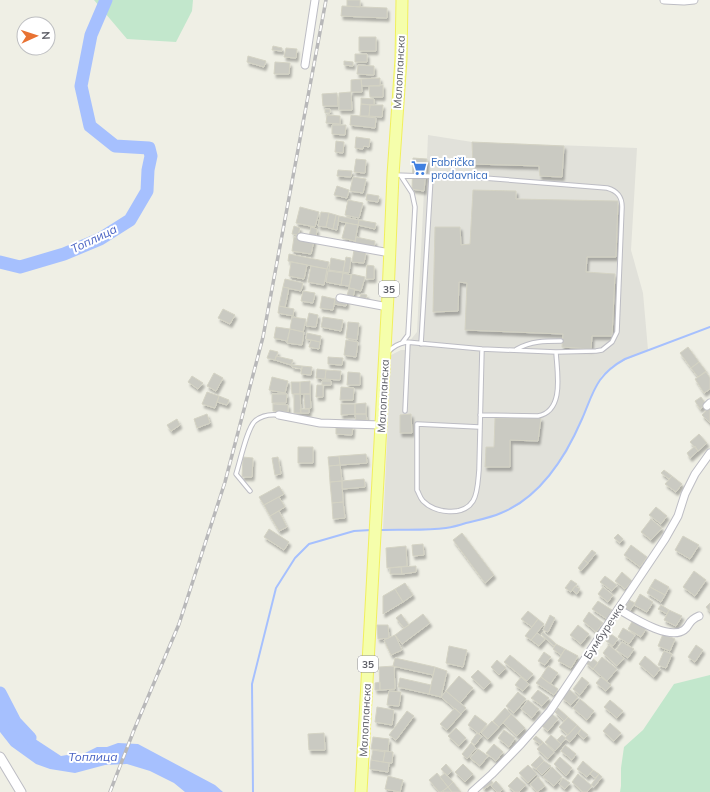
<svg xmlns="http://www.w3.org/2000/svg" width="710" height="792" font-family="Mulish,sans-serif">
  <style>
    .industrial { fill: #e1e1da }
    .green { fill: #c2e7cc }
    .water { fill: #a6c0fe }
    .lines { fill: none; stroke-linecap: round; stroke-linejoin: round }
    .stream { stroke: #a6c0fe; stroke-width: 2 }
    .river { stroke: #a6c0fe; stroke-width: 13 }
    .building { fill: #cacac2; stroke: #d4d3c4; filter: url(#shadow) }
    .service-casing { stroke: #bdbdc4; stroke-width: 5.5 }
    .minor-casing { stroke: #bdbdc4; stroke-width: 9 }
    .tertiary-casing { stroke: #bdbdc4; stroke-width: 11 }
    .primary-casing { stroke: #f1f05d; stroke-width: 13 }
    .service { stroke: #fff; stroke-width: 3.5 }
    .minor { stroke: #fff; stroke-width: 7 }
    .tertiary { stroke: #fff; stroke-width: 9 }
    .primary { stroke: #f5feab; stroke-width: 11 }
    .rail-casing { stroke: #b8b8b9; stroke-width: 3.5 }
    .rail { stroke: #fff; stroke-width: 2; stroke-dasharray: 6; stroke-linecap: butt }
    .labels { text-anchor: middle; stroke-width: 4; stroke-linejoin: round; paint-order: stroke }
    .shield { fill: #fff; stroke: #8e8e94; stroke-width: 1 }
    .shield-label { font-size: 10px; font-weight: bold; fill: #5d5e66 }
    .street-label { font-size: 11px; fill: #5d5e66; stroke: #fff }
    .shop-label { font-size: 11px; fill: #366cbe; stroke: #fff; text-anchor: start }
    .water-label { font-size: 12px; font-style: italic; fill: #4862c3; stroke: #fff }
  </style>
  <defs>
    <filter id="shadow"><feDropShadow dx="2" dy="3.5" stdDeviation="1" flood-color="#0004"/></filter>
  </defs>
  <rect width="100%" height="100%" fill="#efefe5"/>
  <path class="industrial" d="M428,135L472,142L637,148L631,250L643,293L648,350L612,366L602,375L594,390L582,419L567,452L554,470L540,486L520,504L503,513L485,519L446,528L383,530L391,355L401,350H407L408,343L417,332L424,191L412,189L413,158L427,159Z"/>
  <path class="green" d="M94,0H193L192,11L176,42L127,39Z
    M710,675V792H620L621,786V768L624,747L643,730L674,684Z"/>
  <path class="water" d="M0,701L11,719L29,735L61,756L73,754L81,755L97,747H107L118,743L138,744L215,785L223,792H185L174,783L150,771L127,764L105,765L75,773L50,769L36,764L11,746L0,732Z"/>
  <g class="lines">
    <path class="stream" d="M379,530C401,529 424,531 446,528C453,527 460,525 466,523C478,520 490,518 501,513C541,497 566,456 582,419C594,391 596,375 625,359L710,327
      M253,792L252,684L276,588L295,558L309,544L354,531L371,530"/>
    <path class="river" d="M0,262L20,267L64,254L100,239L130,220L147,191L148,170L151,156L149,148L115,146L90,126L81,86L91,35L106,0
      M0,693L15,722L30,738"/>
  </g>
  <path class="building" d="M347,0H360V7L347,6Z
    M342,6L387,8V18L341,16Z
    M359,37H376V51H359Z
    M273,46L282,48V51L272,50Z
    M286,48L297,49L296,58L284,57Z
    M355,54H367V62H355Z
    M248,56L266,61L264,67L247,62Z
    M344,61L353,62V66L344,65Z
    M275,62L290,63L289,74H274Z
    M358,65L374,66V75L357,74Z
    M380,78V86H362L361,79Z
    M361,79L362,92H351V80Z
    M383,85V97H370L369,86Z
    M351,92L352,110H339V93Z
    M337,93L338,106H323L322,94Z
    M361,98L374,99V105L361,104Z
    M361,104L370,105L369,116H360Z
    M370,105H383L382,117L369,116Z
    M325,109H330V113H325Z
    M327,115L340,116V124L326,123Z
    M351,115L376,118L375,128L350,125Z
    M332,125H346L345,135L332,134Z
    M356,137L370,139L369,147L364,146L363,149L355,148Z
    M336,141L344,142L343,153L335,152Z
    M472,142L564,146L562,177L540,176L539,166L473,164Z
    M413,158L427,159L424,191L412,189Z
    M356,159L366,160L365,173L354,172Z
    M338,170L352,171L351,177L337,176Z
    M353,177L366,179L363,193L350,191Z
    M337,186L349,190L347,198L334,195Z
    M473,190L516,191V199L618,201L616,257H587L586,272L615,274L612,336H592L591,349L562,347L563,334L465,330L467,283L459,282L458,311L433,312L435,227H460L461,245L470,244Z
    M367,194L379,196L378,202L366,200Z
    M348,200L363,203L359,218L345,215Z
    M300,207L319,212L315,227L296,223Z
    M321,212L329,213L326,227L318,226Z
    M329,213L336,215L333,229L326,227Z
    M336,215L339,216L337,230L333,229Z
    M339,216L359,220L358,225L338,221Z
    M359,220L376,223L375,229L358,225Z
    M346,223L358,225L355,241L342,238Z
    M294,226L300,228L298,235L292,234Z
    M311,227L317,229L316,238L309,237Z
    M294,237L314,240L311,254L292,251Z
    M356,237L375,241L374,249L355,245Z
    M354,250L366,252L364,263L352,262Z
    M289,254L329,262L327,269L288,261Z
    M346,257L351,258L349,273L343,272Z
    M331,258L345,261L343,272L329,270Z
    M291,262L307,265L304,279L289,276Z
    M367,265L374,266V279H366Z
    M311,266L327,269L324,285L308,282Z
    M328,271L343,273L341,285L326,282Z
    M343,273L351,275L349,286L341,285Z
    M352,274L365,277L361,291L349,288Z
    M285,279L303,283L301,291L283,287Z
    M283,287L289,288L285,307L279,306Z
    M349,288L355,289L353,297L347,296Z
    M303,291L315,293L313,303L301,301Z
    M361,294L367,295L365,301L359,299Z
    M322,296L335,299L333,310L320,308Z
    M335,299L347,300L346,306L334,304Z
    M279,306L294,309L293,316L278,313Z
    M223,309L235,315L230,324L218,318Z
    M309,313L318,315L316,327L306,326Z
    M292,317L306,319L303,332L290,329Z
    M323,317L343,320L341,331L321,327Z
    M348,322L359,323L357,340L346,338Z
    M276,327L290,329L287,341L274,338Z
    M290,329L304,332L302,345L287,343Z
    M307,333L321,336L320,342L306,339Z
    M311,340L320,342L319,349L309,347Z
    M346,340L358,342L356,357L344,355Z
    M688,347L699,362L691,368L680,353Z
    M270,350L278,352L275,360L267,358Z
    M276,356L293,360L291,365L275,360Z
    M328,357L343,358L342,365L328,364Z
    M699,362L706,371L698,377L691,368Z
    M292,365L302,366V369L292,367Z
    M302,366L312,367L311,375L301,374Z
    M317,369L326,370L325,379L316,378Z
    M326,370L341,371L340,380L325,379Z
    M348,372L360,373V385H347Z
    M706,372L710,378V389L704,393L695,379Z
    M214,373L223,378L216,391L207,386Z
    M192,376L203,383L198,389L188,382Z
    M272,377L288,381L285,393L269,390Z
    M310,381V394H300V382Z
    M322,381H331V385H322Z
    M291,382H300V394H292Z
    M317,385H323V397H316Z
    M341,387L354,388L353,400H340Z
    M207,392L219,396L215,408L202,404Z
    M272,394H287L286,403H272Z
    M294,394H300L301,413H294Z
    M304,394H310L311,408L305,409Z
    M219,396L229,400L227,405L217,402Z
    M701,397L706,404L700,409L695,401Z
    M366,403V414H355V404Z
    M273,404L288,405V412L273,411Z
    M341,404H355V414L341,415Z
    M710,407V423L702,415Z
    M300,409H309V413H301Z
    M207,414L210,423L197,428L194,419Z
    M355,414H366L367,420L356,421Z
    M411,414L412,433H400V415Z
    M495,418H541L538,441L510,440V467H485L486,447H494Z
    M177,419L180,425L171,431L167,425Z
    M336,425L353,426L352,435L336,434Z
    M699,434L707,443L698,451L690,442Z
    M695,446L698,451L690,458L687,453Z
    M298,447H313V463H298Z
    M366,454L367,463L340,465L339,456Z
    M339,456L340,465L329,466L328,457Z
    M243,457L253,458L252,477H242Z
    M278,457L281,474L275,475L272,458Z
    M340,465L342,481L330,482L329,466Z
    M664,470L672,476L669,479L661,473Z
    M672,476L682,484L676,492L665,484Z
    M364,479L365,487L342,489V481Z
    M342,481L343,502L332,503L330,482Z
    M279,486L284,494L264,505L259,497Z
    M279,497L285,507L270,516L264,505Z
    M343,502L345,518L333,519L332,503Z
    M656,507L667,516L661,524L649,515Z
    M279,511L287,527L279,531L270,516Z
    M651,519L662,528L651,540L641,532Z
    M269,529L289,542L284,550L264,537Z
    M462,533L494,575L485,583L453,540Z
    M618,534L623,539L620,543L614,538Z
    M683,536L699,545L690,559L675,550Z
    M423,544L424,555L413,556L412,545Z
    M631,545L647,557L640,567L624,555Z
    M406,546L407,566L387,568L386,548Z
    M592,550L596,553L588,563L584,560Z
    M584,560L588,563L581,571L578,568Z
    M416,566V572L402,574L401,567Z
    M401,567L402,574H390V568Z
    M694,571L706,580L695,596L683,587Z
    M622,572L632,581L625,589L615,581Z
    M605,576L617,585L612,591L600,582Z
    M655,579L669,587L665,595L650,587Z
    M571,580L577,584L571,592L565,588Z
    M405,583L413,595L403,602L395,589Z
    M575,586L580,589L577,594L572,590Z
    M603,587L613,595L608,602L598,594Z
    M650,587L665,595L661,602L647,593Z
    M395,589L403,602L383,614V596Z
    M640,594L653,602L647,612L634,605Z
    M629,600L635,603L629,612L624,609Z
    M598,601L612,610L607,619L592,609Z
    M710,603V612L706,607Z
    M661,605L669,610L667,614L658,609Z
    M669,610L682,616L676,626L664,620Z
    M528,611L538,619L532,627L521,619Z
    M589,612L603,623L596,632L583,621Z
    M401,614L409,625L404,628L396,618Z
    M423,614L430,623L402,644L395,635Z
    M550,615L555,618L548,632L543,630Z
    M538,619L544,624L531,640L525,636Z
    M633,620L646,629L641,637L628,629Z
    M377,625H388L389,638L378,639Z
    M578,625L589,634L581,644L570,635Z
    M623,628L635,635L629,644L618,637Z
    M543,632L556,644L554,646L541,634Z
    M537,633L545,639L539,646L531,640Z
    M611,634L618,639L613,646L606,641Z
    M663,634L675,639L670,651L658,646Z
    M395,635L402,650L391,655L384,640Z
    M622,642L634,649L628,658L616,650Z
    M556,644L565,649L561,655L553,649Z
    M609,645L624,658L617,666L603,653Z
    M696,645L703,650L695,662L688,657Z
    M449,646L467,650L463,667L446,663Z
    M565,649L578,656L571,668L558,661Z
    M664,651L672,654L666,668L658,665Z
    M544,652L551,657L545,665L538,661Z
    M510,655L533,674L527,681L504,662Z
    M645,656L660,669L654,677L639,664Z
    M591,657L598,663L593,669L586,663Z
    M602,657L617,669L607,681L593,669Z
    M395,658L435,667L433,675L393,666Z
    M497,660L506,668L499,675L491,667Z
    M394,666L395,689L380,690L379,667Z
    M548,666L558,673L550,684L541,677Z
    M435,667L447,671L441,697L429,694Z
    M478,670L491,682L484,689L471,677Z
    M459,676L473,688L460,703L446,691Z
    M521,677L529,684L523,691L515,685Z
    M541,677L558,689L554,695L536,683Z
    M582,677L589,683L580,695L573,689Z
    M601,677L611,685L606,691L596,683Z
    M400,678L431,685L429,694L398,687Z
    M380,682V690H375V683Z
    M569,689L578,697L571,705L562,698Z
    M538,690L549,698L542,706L531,698Z
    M389,691L401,692L399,706L387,705Z
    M446,691L466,708L461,714L441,697Z
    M518,692L526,699L514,713L506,706Z
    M580,699L594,711L587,720L573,708Z
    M528,700L539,709L532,718L521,709Z
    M610,700L623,711L617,718L604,707Z
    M377,707L394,710L392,725L375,722Z
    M455,708L461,714L447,730L440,724Z
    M505,708L511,714L499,727L493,721Z
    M558,708L568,717L564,721L555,712Z
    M407,711L414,716L396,740L389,735Z
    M511,714L525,728L517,736L503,723Z
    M552,714L558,719L548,731L542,726Z
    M475,715L487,724L479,734L468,725Z
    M568,717L577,725L568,735L559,727Z
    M492,721L499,727L488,739L481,733Z
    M610,723L621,733L614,741L603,731Z
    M577,725L581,729L570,742L565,738Z
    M456,728L466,738L459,746L448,736Z
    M581,729L588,735L584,739L578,734Z
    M504,730L515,738L509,747L498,738Z
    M324,733L325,750H309L308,734Z
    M477,733L482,736L475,745L471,742Z
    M551,735L561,744L555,751L545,742Z
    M562,735L566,738L561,744L557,740Z
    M536,736L543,742L541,745L533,739Z
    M373,737L389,739L388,751L371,749Z
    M543,742L554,752L548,759L537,749Z
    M471,743L476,748L467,759L462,754Z
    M494,744L503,752L496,761L486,753Z
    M565,745L576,754L572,760L561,751Z
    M478,749L488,756L480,766L470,758Z
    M373,750L385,752L383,762L371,760Z
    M385,751L393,752L392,763L383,762Z
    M540,756L544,761L536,769L531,765Z
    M560,757L572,768L566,776L554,764Z
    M371,760L389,763L388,772L370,769Z
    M544,761L551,766L542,775L536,769Z
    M583,761L593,770L587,777L577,769Z
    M446,764L452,771L447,776L441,769Z
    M463,764L473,774L465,782L455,772Z
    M528,765L537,774L528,783L519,773Z
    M552,767L562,777L554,786L543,777Z
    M593,770L599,774L595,778L590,774Z
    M437,773L448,787L441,792H439L429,780Z
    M445,773L453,782L448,787L440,777Z
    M578,774L592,786L587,792H583L572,782Z
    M599,774L602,777L594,787L591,785Z
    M388,776L403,780L400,792L385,789Z
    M517,777L526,785L519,792H515L508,786Z
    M538,777L545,786L537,792L530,784Z
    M563,778L570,783L565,789L559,784Z
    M490,779L493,783L484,789L482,785Z
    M496,781L503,789L500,792H497L491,786Z
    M453,782L461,792H452L448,787Z
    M448,787L452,792H444L443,791Z"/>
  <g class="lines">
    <defs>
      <path id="service" d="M401,176L412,193L415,207L408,335L402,343
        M421,344L431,177
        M517,349C531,341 545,341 561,341
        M388,352C394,346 398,344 406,342L482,349L556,352L596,351L602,350L612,342L617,332L622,207C622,197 618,191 607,188L484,178L394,175
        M405,411L408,343
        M480,415L538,416C565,411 557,372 556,352
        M479,427L417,424V490C419,493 420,498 423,501C435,513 463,517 473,501C478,493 478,480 479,470L482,349
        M250,491L236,474C240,462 247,428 255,421C262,415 271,414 279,415"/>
      <path id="minor" d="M664,0L684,1L694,0
        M305,65L315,0
        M301,237L390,253
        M340,298L388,307
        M707,406L710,403
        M279,415L320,423L381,425
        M618,609C632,617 669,641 684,630C691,625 687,621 699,616
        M472,792L492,774L521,744L550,711L665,539L678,516L685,494L695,474L710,453"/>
      <path id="tertiary" d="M0,757L21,792"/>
      <path id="primary" d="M361,792L388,295L393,175L401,59L402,0"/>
    </defs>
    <use href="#service" class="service-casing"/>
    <use href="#minor" class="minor-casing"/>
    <use href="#tertiary" class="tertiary-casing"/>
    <use href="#primary" class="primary-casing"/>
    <use href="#service" class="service"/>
    <use href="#minor" class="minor"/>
    <use href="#tertiary" class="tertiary"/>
    <use href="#primary" class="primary"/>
    <defs>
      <path id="rail" d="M110,792L134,730L179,624L225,482L263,337L326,0"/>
    </defs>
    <use href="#rail" class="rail-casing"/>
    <use href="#rail" class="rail"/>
  </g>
  <defs>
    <symbol id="supermarket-bare" viewBox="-9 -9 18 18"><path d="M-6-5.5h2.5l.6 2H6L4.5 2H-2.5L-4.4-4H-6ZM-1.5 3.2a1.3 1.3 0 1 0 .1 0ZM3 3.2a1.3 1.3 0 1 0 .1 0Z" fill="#3f7fe0" stroke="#fff" stroke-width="2.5" paint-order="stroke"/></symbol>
  </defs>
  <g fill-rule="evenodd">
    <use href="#supermarket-bare" x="408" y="157" width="22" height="22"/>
  </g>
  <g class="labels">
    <g class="shield">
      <rect x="379" y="281" width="20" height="16" rx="3"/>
      <rect x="358" y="656" width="20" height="16" rx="3"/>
    </g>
    <g class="shield-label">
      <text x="389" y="293">35</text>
      <text x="368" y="668">35</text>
    </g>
    <g class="street-label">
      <text transform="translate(399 72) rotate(-87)" y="4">Малопланска</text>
      <text transform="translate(383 396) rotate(-87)" y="4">Малопланска</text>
      <text transform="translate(604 631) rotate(-57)" y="4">Бумбуречка</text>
      <text transform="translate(365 720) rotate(-87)" y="4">Малопланска</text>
    </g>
    <g class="shop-label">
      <text x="431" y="166">Fabrička<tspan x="431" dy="13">prodavnica</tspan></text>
    </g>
    <g class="water-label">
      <text transform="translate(94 239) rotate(-26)" y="4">Топлица</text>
      <text x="93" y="761">Топлица</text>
    </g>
  </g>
  <g transform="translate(36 36) rotate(87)"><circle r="19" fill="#ffffff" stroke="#bebfc2"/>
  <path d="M0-3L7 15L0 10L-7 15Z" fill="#e87232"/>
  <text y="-6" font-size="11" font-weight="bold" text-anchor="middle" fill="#5d5e66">N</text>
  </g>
</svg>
